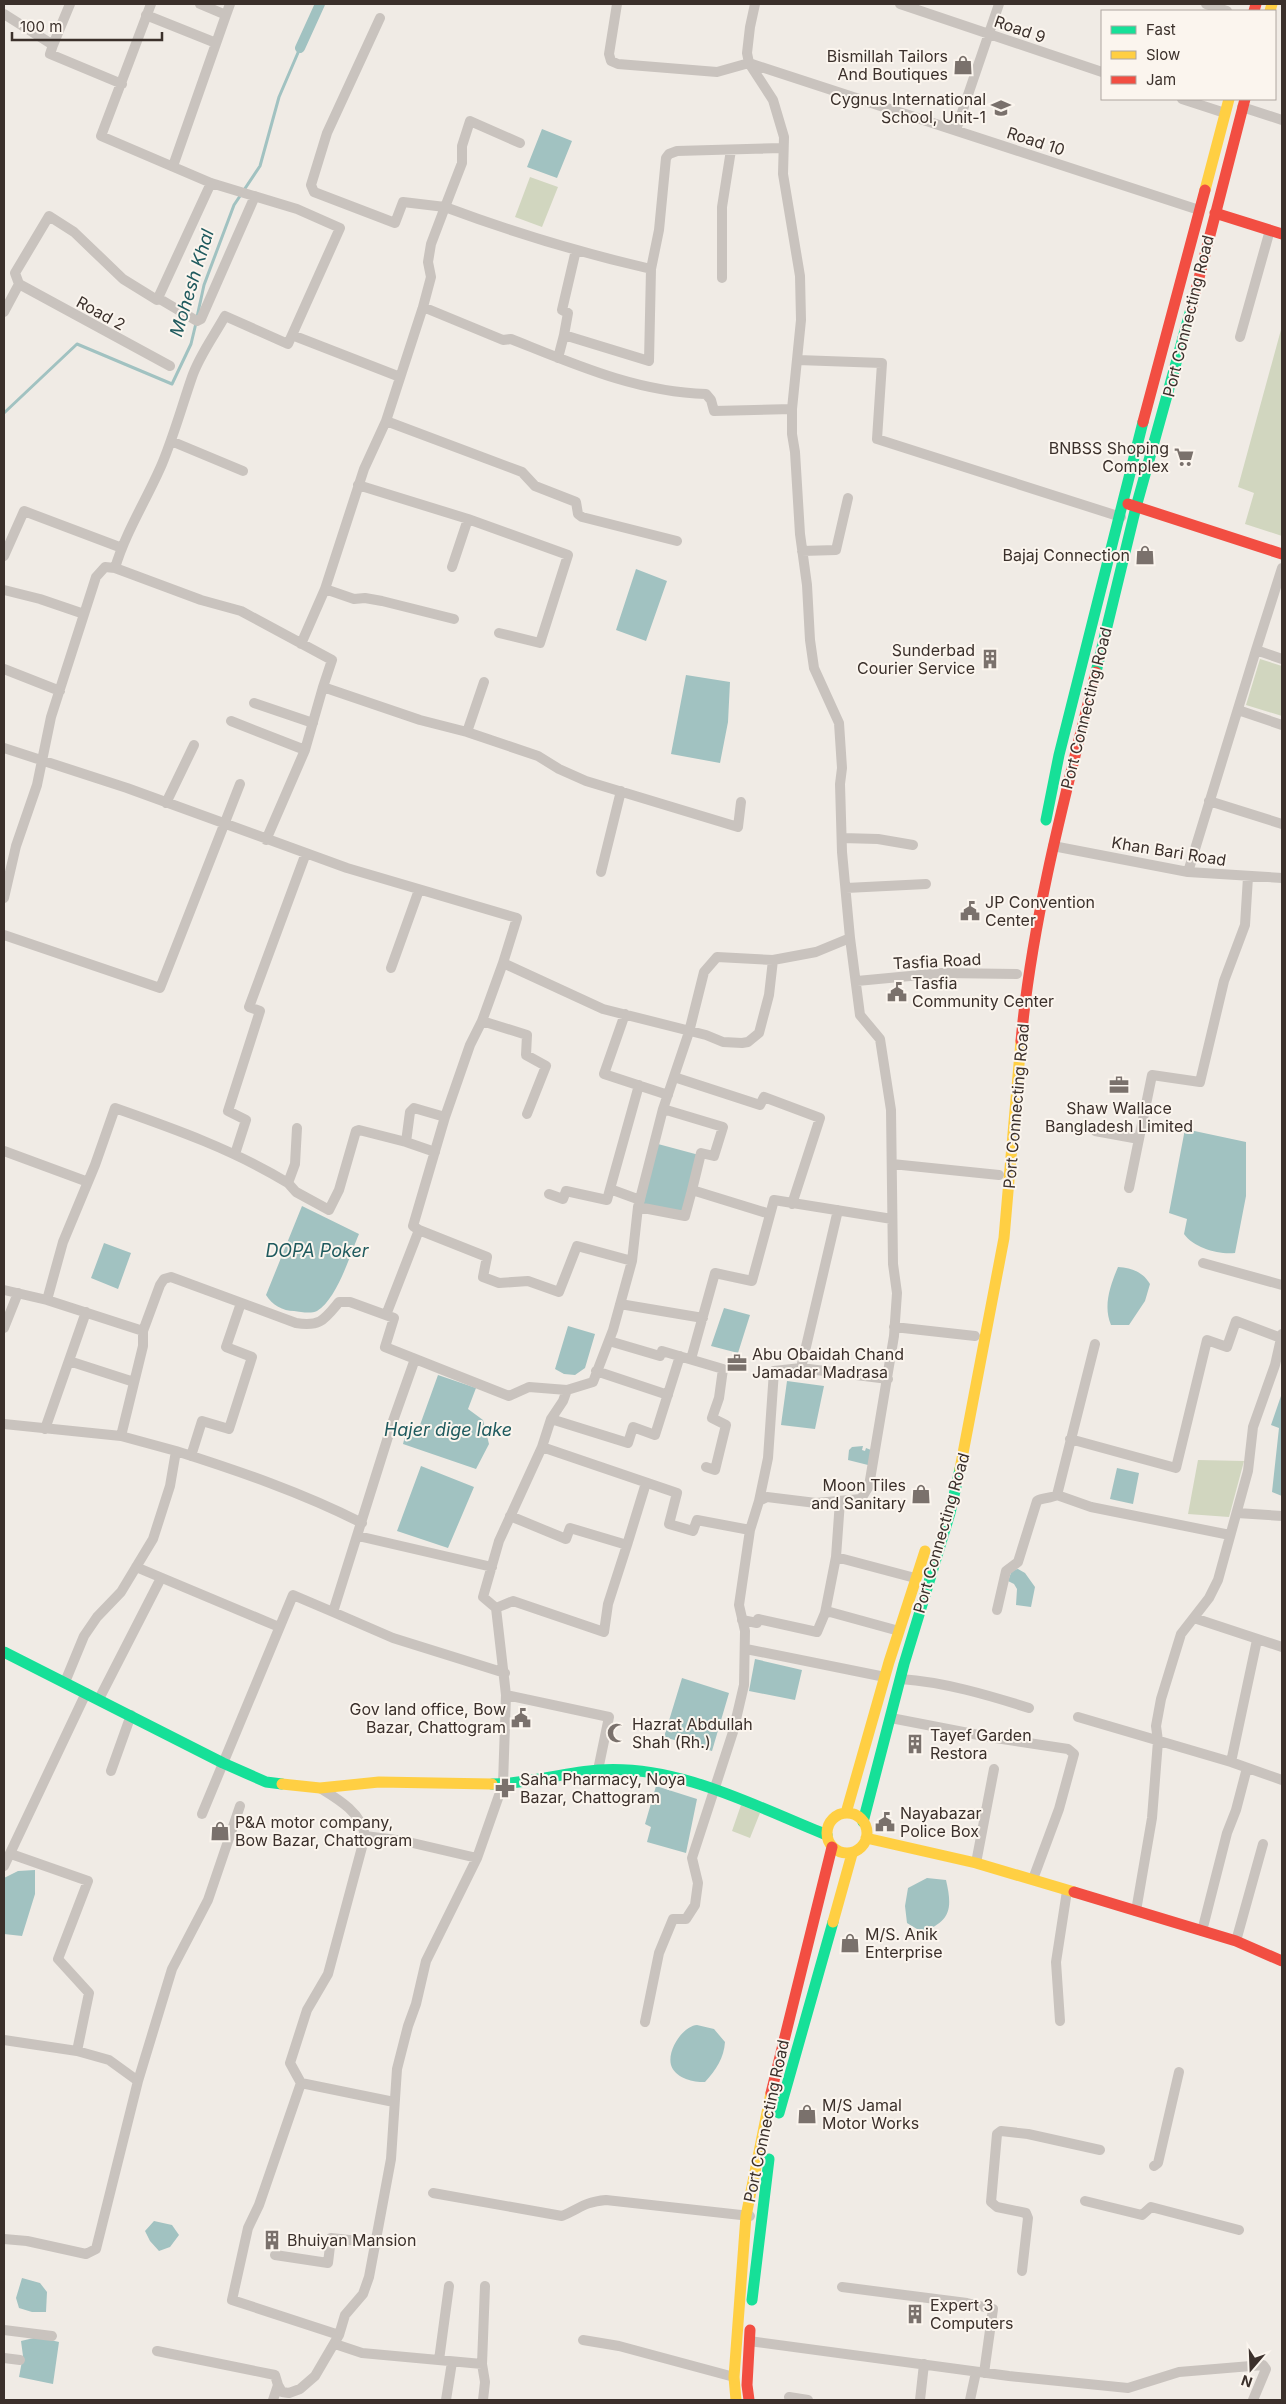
<svg xmlns="http://www.w3.org/2000/svg" width="1286" height="2404" font-family="Inter,sans-serif">
  <style>
    .green { fill: #d1d6bf }
    .water { fill: #a1c2c1 }
    .lines { fill: none; stroke-linecap: round; stroke-linejoin: round }
    .stream { stroke: #a1c2c1; stroke-width: 3 }
    .canal { stroke: #a1c2c1; stroke-width: 10 }
    .street { stroke: #c9c3be; stroke-width: 10 }
    .fast { stroke: #16e098; stroke-width: 11 }
    .slow { stroke: #ffcf43; stroke-width: 11 }
    .jam { stroke: #f24e42; stroke-width: 11 }
    .labels { text-anchor: middle; stroke-width: 4; stroke-linejoin: round; paint-order: stroke }
    .street-label { font-size: 16px; fill: #3b302b; stroke: #fbf5ee }
    .poi-label { font-size: 16px; fill: #3b302b; stroke: #fbf5ee; text-anchor: start }
    .water-label { font-size: 18px; font-style: italic; fill: #1f5a5e; stroke: #fbf5ee }
  </style>
  <rect width="100%" height="100%" fill="#f0ebe5"/>
  <path class="green" d="M530,177L558,187L542,227L515,217Z
    M1282,326V536L1245,524L1254,493L1238,487Z
    M1260,659L1282,666V716L1246,705Z
    M1198,1460L1244,1461L1229,1517L1188,1514Z
    M741,1805L760,1813L750,1838L732,1831Z"/>
  <path class="water" d="M542,129L572,141L557,178L527,167Z
    M636,569L667,581L646,641L616,630Z
    M686,675L730,682L728,722L720,763L671,754Z
    M1185,1129L1246,1142V1196L1235,1253C1219,1255 1194,1248 1184,1234L1187,1219L1169,1213Z
    M658,1144L699,1155L684,1213L643,1205Z
    M302,1206L359,1234C350,1255 337,1299 317,1311C311,1314 301,1312 294,1311C283,1311 272,1305 266,1295Z
    M104,1243L131,1253L118,1289L91,1278Z
    M1118,1267C1132,1268 1143,1272 1150,1284L1145,1301L1129,1325H1111C1103,1306 1110,1286 1118,1267Z
    M724,1308L750,1315L738,1353L711,1346Z
    M568,1326L595,1334L585,1368L575,1375L564,1374L555,1369Z
    M438,1375L476,1388L468,1409L483,1420L489,1444L476,1469L403,1444L406,1432L416,1436Z
    M787,1381L824,1386L815,1429L781,1425Z
    M1282,1393V1496L1272,1492L1279,1428L1271,1425Z
    M863,1446L862,1450L865,1451L866,1448L871,1450L868,1465L848,1460L849,1450L852,1447Z
    M421,1466L474,1487L448,1548L397,1531Z
    M1117,1468L1139,1473L1133,1504L1110,1499Z
    M1018,1569L1025,1573L1035,1587L1031,1607L1016,1605L1017,1589L1014,1584L1008,1581L1012,1570Z
    M755,1659L802,1670L795,1700L749,1691Z
    M682,1678L729,1693L712,1751L664,1737Z
    M656,1786L697,1799L686,1853L647,1842L651,1827L645,1824Z
    M35,1870V1894L22,1936L4,1934V1878L18,1871Z
    M927,1878L946,1880C953,1910 950,1921 922,1932L907,1923L905,1906L908,1888Z
    M697,2025L714,2029L725,2042C724,2058 716,2070 705,2082C694,2083 675,2078 671,2065C667,2050 683,2026 697,2025Z
    M154,2221L172,2225L179,2235L170,2247L159,2251L150,2241L145,2231Z
    M22,2278L40,2283L47,2292L46,2312H32L19,2308L16,2298Z
    M38,2337L59,2342L53,2384L19,2377L23,2356L21,2341Z"/>
  <g class="lines">
    <path class="stream" d="M197,317L204,285L234,205L260,166L279,97L300,48
      M4,413L77,344L172,384L191,344L196,323"/>
    <path class="canal" d="M300,48L320,4"/>
    <path class="street" d="M200,4L226,15L230,4
      M617,4L609,54L611,61L618,64L717,72L749,63L1199,210
      M900,4L1102,72
      M1206,4L1227,11
      M4,14L53,45L50,54L122,84
      M146,15L216,43
      M380,18L327,133L311,185L314,192L395,223L403,202L445,207L462,163V146L470,121L520,143
      M53,45L70,4
      M1182,99L1225,113
      M1242,107L1282,120
      M956,130L999,4
      M173,166L226,15
      M211,183L158,298L197,321L201,319L255,196
      M722,278V207L731,150
      M19,284L170,366
      M423,307L503,340L511,339C574,364 636,392 706,394L711,400L714,411L792,409
      M4,312L19,284L15,273L49,216L74,232L123,279L157,300L158,298
      M292,335L400,377
      M564,335L568,313L562,310L576,250
      M1240,337L1270,230
      M558,358L564,335L649,361L651,269
      M798,360L882,363L877,439L1121,517
      M386,421L522,472L535,486L576,502L578,514L582,517L677,541
      M171,441L243,471
      M358,485L468,519L568,555L540,643L499,633
      M802,551L836,550L848,498
      M4,556L24,511L122,548
      M452,567L468,519
      M115,568C126,531 147,499 162,464C174,435 182,406 192,377C199,356 214,336 225,316L288,344L340,228L297,209L211,183L101,136L151,4
      M1282,568L1256,650L1282,659
      M325,589L354,599L365,598L382,601L454,619
      M4,590L40,599L84,614
      M301,644L325,589L364,469L386,421L423,307L431,277L428,262L431,244L445,207C512,232 581,253 651,269L659,230L666,158L669,154L677,151L783,148
      M4,669L60,691
      M254,703L313,723
      M1238,710L1282,725
      M231,721L305,750
      M467,732L538,756L559,769L586,781L738,827L741,802
      M4,748L127,788L347,868L517,918L503,963L603,1009L706,1035L723,1042L742,1043L748,1042L759,1033L769,995L773,960L816,952L850,938
      M1209,801L1282,824
      M166,803L194,745
      M842,838L878,839L913,845
      M266,840L305,750L323,687L420,720L467,732L484,682
      M1053,846L1188,872L1282,878
      M601,872L621,791
      M1188,872L1256,650
      M846,888L926,884
      M4,898L16,846L37,785L51,717L96,577L105,567L115,568L201,600L241,611L332,660L323,687
      M4,935L160,988L240,784
      M391,968L419,890
      M857,981L942,973L1017,974
      M625,1014L604,1074L668,1095
      M482,1021L527,1035L526,1055L546,1066L527,1114
      M674,1077L760,1105L764,1097L820,1118L792,1204
      M663,1109L723,1127L714,1156L701,1153L692,1190
      M1095,1131L1139,1139
      M406,1142L435,1152
      M4,1151L88,1182
      M235,1154L246,1120L228,1111L260,1011L249,1007L306,853
      M892,1164L999,1175
      M288,1183L296,1192L329,1210L339,1190L356,1131L359,1130L406,1142L410,1112L414,1108L445,1117
      M1129,1188L1152,1075L1200,1082L1224,981L1245,925L1248,877
      M610,1189L639,1085
      M549,1194L563,1199L566,1191L607,1200L610,1189L640,1200
      M638,1207L685,1216L692,1190L770,1214
      M838,1210L801,1368L888,1379
      M419,1230L413,1226L445,1117L470,1045L482,1021L503,963
      M1203,1263L1282,1285
      M4,1290L47,1300L143,1331
      M47,1300L63,1242L95,1165L115,1108C175,1129 234,1150 288,1183L295,1164L297,1128
      M620,1304L703,1318
      M386,1315L419,1230L487,1257L483,1277L499,1283L528,1281L559,1292L577,1246L632,1261
      M894,1327L975,1336
      M4,1328L18,1293
      M609,1341L660,1356L662,1351L723,1369L719,1398L712,1418L726,1425L715,1470L706,1467
      M415,1359L393,1421L333,1612L393,1638L505,1673
      M691,1359L715,1273L752,1281L774,1200L892,1219
      M69,1361L134,1382
      M596,1371L668,1395
      M551,1419L628,1443L633,1427L655,1435L680,1356
      M4,1424L121,1436
      M45,1429L86,1312
      M1070,1439L1176,1468L1207,1340L1227,1347L1236,1321L1281,1338
      M542,1447L677,1493L669,1524L693,1531L697,1520L750,1530
      M176,1451C239,1471 303,1493 362,1523
      M191,1456L202,1421L229,1429L252,1357L226,1347L241,1303
      M1057,1495L1095,1344
      M759,1501L768,1458L774,1371L801,1368
      M1237,1513L1282,1516
      M358,1536L492,1567
      M627,1545L646,1483
      M836,1557L915,1578
      M136,1567L279,1627
      M496,1608L513,1601L604,1632L608,1604L627,1545L570,1528L566,1539L510,1516
      M997,1610L1006,1571L1018,1562L1037,1501C1043,1497 1050,1499 1057,1495L1091,1507L1230,1535
      M825,1613L830,1612L899,1631
      M1194,1618L1282,1647
      M742,1620L757,1623L758,1619L817,1632L825,1613L836,1557L840,1501
      M746,1649L885,1677
      M901,1679C944,1682 988,1695 1029,1708
      M65,1682L84,1636L97,1617L121,1592L153,1539L170,1486L176,1451L121,1436L143,1346V1331L160,1285L164,1279L171,1277L296,1323C320,1327 324,1320 339,1302H350L394,1318L385,1347L509,1396L529,1387L567,1390
      M506,1695L609,1717L598,1770
      M99,1699L161,1578
      M1078,1717L1231,1762L1282,1780
      M891,1718L989,1737L1068,1749L1074,1754L1059,1809L1033,1879
      M1231,1762L1257,1640
      M111,1771L131,1715
      M320,1788C338,1799 362,1813 365,1836L328,1974L307,2010L290,2063L301,2083L259,2205L248,2228L232,2300L339,2335
      M202,1814L293,1595L333,1612
      M365,1836L404,1841L477,1858
      M976,1863L994,1769
      M4,1866L86,1693
      M1136,1911L1152,1818L1158,1741L1156,1726L1161,1699L1181,1634L1209,1598L1218,1580L1248,1471L1253,1427L1275,1365L1282,1334
      M1202,1931L1227,1833L1236,1810L1247,1768
      M1236,1941L1263,1844
      M1060,2021L1056,1962L1067,1891
      M645,2022L659,1953L673,1919H686L695,1905L698,1883L692,1858L733,1732L744,1685L745,1631L739,1605L750,1530L759,1501L767,1497L816,1503L861,1499L869,1486L894,1336L897,1293L893,1264L891,1110L880,1039L860,1015L850,938L842,852L840,784L842,768L839,723L814,668L810,640L807,585L800,534L795,452L792,434V409L801,320L800,276L783,174L784,137L773,100L749,63L747,53L750,27L755,4
      M4,2040L77,2051
      M138,2081L172,1969L208,1900L240,1806
      M301,2083L394,2102
      M1154,2166L1158,2163L1179,2072
      M433,2193L562,2216C581,2208 584,2202 606,2200L750,2216
      M1085,2201L1142,2215L1151,2207L1239,2230
      M4,2239L27,2241L86,2254L96,2249L138,2081L109,2060L77,2051L89,1993L58,1959L88,1881L11,1854
      M275,2255L328,2263L331,2238L376,2243
      M1022,2271L1028,2218L1026,2213L997,2207L991,2202L997,2134L1001,2131L1028,2134L1100,2150
      M842,2287L967,2303L993,2309L984,2373
      M4,2330L52,2336
      M583,2340L619,2346L734,2377
      M749,2341L1009,2376L1128,2388L1179,2372L1263,2365L1266,2369L1253,2400
      M335,2344L362,2353L482,2364L485,2286
      M157,2351L275,2375L278,2385
      M4,2358L20,2360
      M439,2360L449,2286
      M482,2364L485,2382L483,2400
      M789,2397L808,2400
      M273,2400L278,2385L282,2392L289,2393L300,2389L315,2376L339,2335L345,2315L363,2294L369,2277L391,2159L397,2069L408,2026L416,2004L426,1961L477,1858L503,1784L506,1695L496,1608L483,1597L499,1541L542,1447L551,1419L563,1401L567,1390L593,1382L613,1330L632,1261L638,1207L663,1109L689,1032L704,972L717,957L773,960
      M446,2400L452,2362
      M920,2400L924,2364
      M970,2400L976,2372"/>
    <path class="fast" d="M1096,672L1136,507L1191,309
      M1046,820L1059,755L1143,422
      M4,1652L223,1763L266,1782L282,1784
      M492,1784C527,1784 562,1773 598,1770C678,1764 754,1806 827,1835
      M863,1822L904,1664L950,1513L960,1469
      M779,2113L833,1922
      M752,2300L769,2159"/>
    <path class="slow" d="M1270,11L1272,4
      M1205,190L1229,99
      M960,1469L1004,1238L1021,1041
      M282,1784L320,1788L379,1782L492,1784
      M846,1813L889,1662L925,1551
      M827 1833a20 20 0 1 1 40 0a20 20 0 1 1-40 0Z
      M866,1838L976,1863L1074,1892
      M833,1922L852,1854
      M736,2400L734,2377L746,2216L771,2093"/>
    <path class="jam" d="M1254,11L1256,4
      M1215,213L1282,234
      M1191,309L1245,99
      M1143,422L1205,190
      M1128,504L1282,554
      M1021,1041C1032,918 1066,792 1096,672
      M1074,1892L1236,1941L1282,1961
      M771,2093L832,1847
      M749,2400L747,2385L750,2330"/>
  </g>
  <defs>
    <symbol id="shop-bare" viewBox="-9 -9 18 18"><path d="M-5-2.5h2.3a2.7 3.5 0 0 1 5.4 0H5L5.5 6h-11ZM-1.5-2.5h3a1.5 2.3 0 0 0-3 0Z" fill="#7a716c" stroke="#fbf5ee" stroke-width="2.5" paint-order="stroke"/></symbol>
    <symbol id="school-bare" viewBox="-9 -9 18 18"><path d="M0-5L7-2L0 1L-7-2ZM-4 1L0 2.5L4 1V4Q0 6-4 4Z" fill="#7a716c" stroke="#fbf5ee" stroke-width="2.5" paint-order="stroke"/></symbol>
    <symbol id="supermarket-bare" viewBox="-9 -9 18 18"><path d="M-6-5.5h2.5l.6 2H6L4.5 2H-2.5L-4.4-4H-6ZM-1.5 3.2a1.3 1.3 0 1 0 .1 0ZM3 3.2a1.3 1.3 0 1 0 .1 0Z" fill="#7a716c" stroke="#fbf5ee" stroke-width="2.5" paint-order="stroke"/></symbol>
    <symbol id="building-bare" viewBox="-9 -9 18 18"><path d="M-4-6H4V6H1V3H-1V6H-4ZM-2.5-4.3h1.7v1.8h-1.7ZM.8-4.3h1.7v1.8H.8ZM-2.5-1h1.7V.8h-1.7ZM.8-1h1.7V.8H.8Z" fill="#7a716c" stroke="#fbf5ee" stroke-width="2.5" paint-order="stroke"/></symbol>
    <symbol id="civic-bare" viewBox="-9 -9 18 18"><path d="M-.6-6.5H3V-4.5H.6V-3L4-1V1h2V6H-6V1h2V-1L-.6-3ZM-1.2 2.5V6h2.4V2.5Z" fill="#7a716c" stroke="#fbf5ee" stroke-width="2.5" paint-order="stroke"/></symbol>
    <symbol id="office-bare" viewBox="-9 -9 18 18"><path d="M-6-3h4V-5.5h4V-3h4V5H-6ZM-1-4.5V-3h2v-1.5ZM-6 0V1H6V0Z" fill="#7a716c" stroke="#fbf5ee" stroke-width="2.5" paint-order="stroke"/></symbol>
    <symbol id="mosque-bare" viewBox="-9 -9 18 18"><path d="M3.5-4.9A6 6 0 1 0 3.5 4.9A5 5 0 1 1 3.5-4.9Z" fill="#7a716c" stroke="#fbf5ee" stroke-width="2.5" paint-order="stroke"/></symbol>
    <symbol id="pharmacy-bare" viewBox="-9 -9 18 18"><path d="M-2-6h4v4h4v4h-4v4h-4v-4h-4v-4h4Z" fill="#7a716c" stroke="#fbf5ee" stroke-width="2.5" paint-order="stroke"/></symbol>
  </defs>
  <g fill-rule="evenodd">
    <use href="#shop-bare" x="949" y="51" width="28" height="28"/>
    <use href="#school-bare" x="987" y="94" width="28" height="28"/>
    <use href="#supermarket-bare" x="1170" y="443" width="28" height="28"/>
    <use href="#shop-bare" x="1131" y="541" width="28" height="28"/>
    <use href="#building-bare" x="976" y="645" width="28" height="28"/>
    <use href="#civic-bare" x="956" y="897" width="28" height="28"/>
    <use href="#civic-bare" x="883" y="978" width="28" height="28"/>
    <use href="#office-bare" x="1105" y="1071" width="28" height="28"/>
    <use href="#office-bare" x="723" y="1349" width="28" height="28"/>
    <use href="#shop-bare" x="907" y="1480" width="28" height="28"/>
    <use href="#civic-bare" x="507" y="1704" width="28" height="28"/>
    <use href="#mosque-bare" x="603" y="1719" width="28" height="28"/>
    <use href="#building-bare" x="901" y="1730" width="28" height="28"/>
    <use href="#pharmacy-bare" x="491" y="1774" width="28" height="28"/>
    <use href="#civic-bare" x="871" y="1808" width="28" height="28"/>
    <use href="#shop-bare" x="206" y="1817" width="28" height="28"/>
    <use href="#shop-bare" x="836" y="1929" width="28" height="28"/>
    <use href="#shop-bare" x="793" y="2100" width="28" height="28"/>
    <use href="#building-bare" x="258" y="2226" width="28" height="28"/>
    <use href="#building-bare" x="901" y="2300" width="28" height="28"/>
  </g>
  <g class="labels">
    <g class="street-label">
      <text transform="translate(1020 29) rotate(19)" y="6">Road 9</text>
      <text transform="translate(1036 141) rotate(18)" y="6">Road 10</text>
      <text transform="translate(101 313) rotate(29)" y="6">Road 2</text>
      <text transform="translate(1188 316) rotate(-76)" y="6">Port Connecting Road</text>
      <text transform="translate(1086 708) rotate(-76)" y="6">Port Connecting Road</text>
      <text transform="translate(1169 851) rotate(9)" y="6">Khan Bari Road</text>
      <text transform="translate(937 961) rotate(-3)" y="6">Tasfia Road</text>
      <text transform="translate(1016 1106) rotate(-85)" y="6">Port Connecting Road</text>
      <text transform="translate(941 1533) rotate(-74)" y="6">Port Connecting Road</text>
      <text transform="translate(766 2121) rotate(-78)" y="6">Port Connecting Road</text>
    </g>
    <g class="poi-label">
      <text x="948" y="62" text-anchor="end">Bismillah Tailors<tspan x="948" dy="18">And Boutiques</tspan></text>
      <text x="986" y="105" text-anchor="end">Cygnus International<tspan x="986" dy="18">School, Unit-1</tspan></text>
      <text x="1169" y="454" text-anchor="end">BNBSS Shoping<tspan x="1169" dy="18">Complex</tspan></text>
      <text x="1130" y="561" text-anchor="end">Bajaj Connection</text>
      <text x="975" y="656" text-anchor="end">Sunderbad<tspan x="975" dy="18">Courier Service</tspan></text>
      <text x="985" y="908">JP Convention<tspan x="985" dy="18">Center</tspan></text>
      <text x="912" y="989">Tasfia<tspan x="912" dy="18">Community Center</tspan></text>
      <text x="1119" y="1114" text-anchor="middle">Shaw Wallace<tspan x="1119" dy="18">Bangladesh Limited</tspan></text>
      <text x="752" y="1360">Abu Obaidah Chand<tspan x="752" dy="18">Jamadar Madrasa</tspan></text>
      <text x="906" y="1491" text-anchor="end">Moon Tiles<tspan x="906" dy="18">and Sanitary</tspan></text>
      <text x="506" y="1715" text-anchor="end">Gov land office, Bow<tspan x="506" dy="18">Bazar, Chattogram</tspan></text>
      <text x="632" y="1730">Hazrat Abdullah<tspan x="632" dy="18">Shah (Rh.)</tspan></text>
      <text x="930" y="1741">Tayef Garden<tspan x="930" dy="18">Restora</tspan></text>
      <text x="520" y="1785">Saha Pharmacy, Noya<tspan x="520" dy="18">Bazar, Chattogram</tspan></text>
      <text x="900" y="1819">Nayabazar<tspan x="900" dy="18">Police Box</tspan></text>
      <text x="235" y="1828">P&amp;A motor company,<tspan x="235" dy="18">Bow Bazar, Chattogram</tspan></text>
      <text x="865" y="1940">M/S. Anik<tspan x="865" dy="18">Enterprise</tspan></text>
      <text x="822" y="2111">M/S Jamal<tspan x="822" dy="18">Motor Works</tspan></text>
      <text x="287" y="2246">Bhuiyan Mansion</text>
      <text x="930" y="2311">Expert 3<tspan x="930" dy="18">Computers</tspan></text>
    </g>
    <g class="water-label">
      <text transform="translate(192 283) rotate(-73)" y="6">Mohesh Khal</text>
      <text x="317" y="1257">DOPA Poker</text>
      <text x="448" y="1436">Hajer dige lake</text>
    </g>
  </g>
  <rect width="1286" height="2404" fill="none" stroke="#3b302b" stroke-width="10"/>
  <rect x="1101" y="10" width="175" height="90" fill="#fbf5ee" stroke="#aea6a0"/>
  <rect x="1111" y="26" width="25" height="8" fill="#16e098" stroke="#aea6a0"/>
  <text x="1146" y="35" font-size="15" fill="#3b302b">Fast</text>
  <rect x="1111" y="51" width="25" height="8" fill="#ffcf43" stroke="#aea6a0"/>
  <text x="1146" y="60" font-size="15" fill="#3b302b">Slow</text>
  <rect x="1111" y="76" width="25" height="8" fill="#f24e42" stroke="#aea6a0"/>
  <text x="1146" y="85" font-size="15" fill="#3b302b">Jam</text>
  <g transform="translate(1251 2369) rotate(199)" stroke="#fbf5ee" stroke-width="4" paint-order="stroke">
  <path d="M0-4L9 19L0 12L-9 19Z" fill="#3b302b"/>
  <text y="-8" font-size="14" font-weight="bold" text-anchor="middle" fill="#3b302b">N</text>
  </g>
  <path d="M12 32v8h150v-8" fill="none" stroke="#3b302b" stroke-width="2.5"/>
  <text x="20" y="32" font-size="15" fill="#3b302b" stroke="#fbf5ee" stroke-width="4" paint-order="stroke">100 m</text>
</svg>
